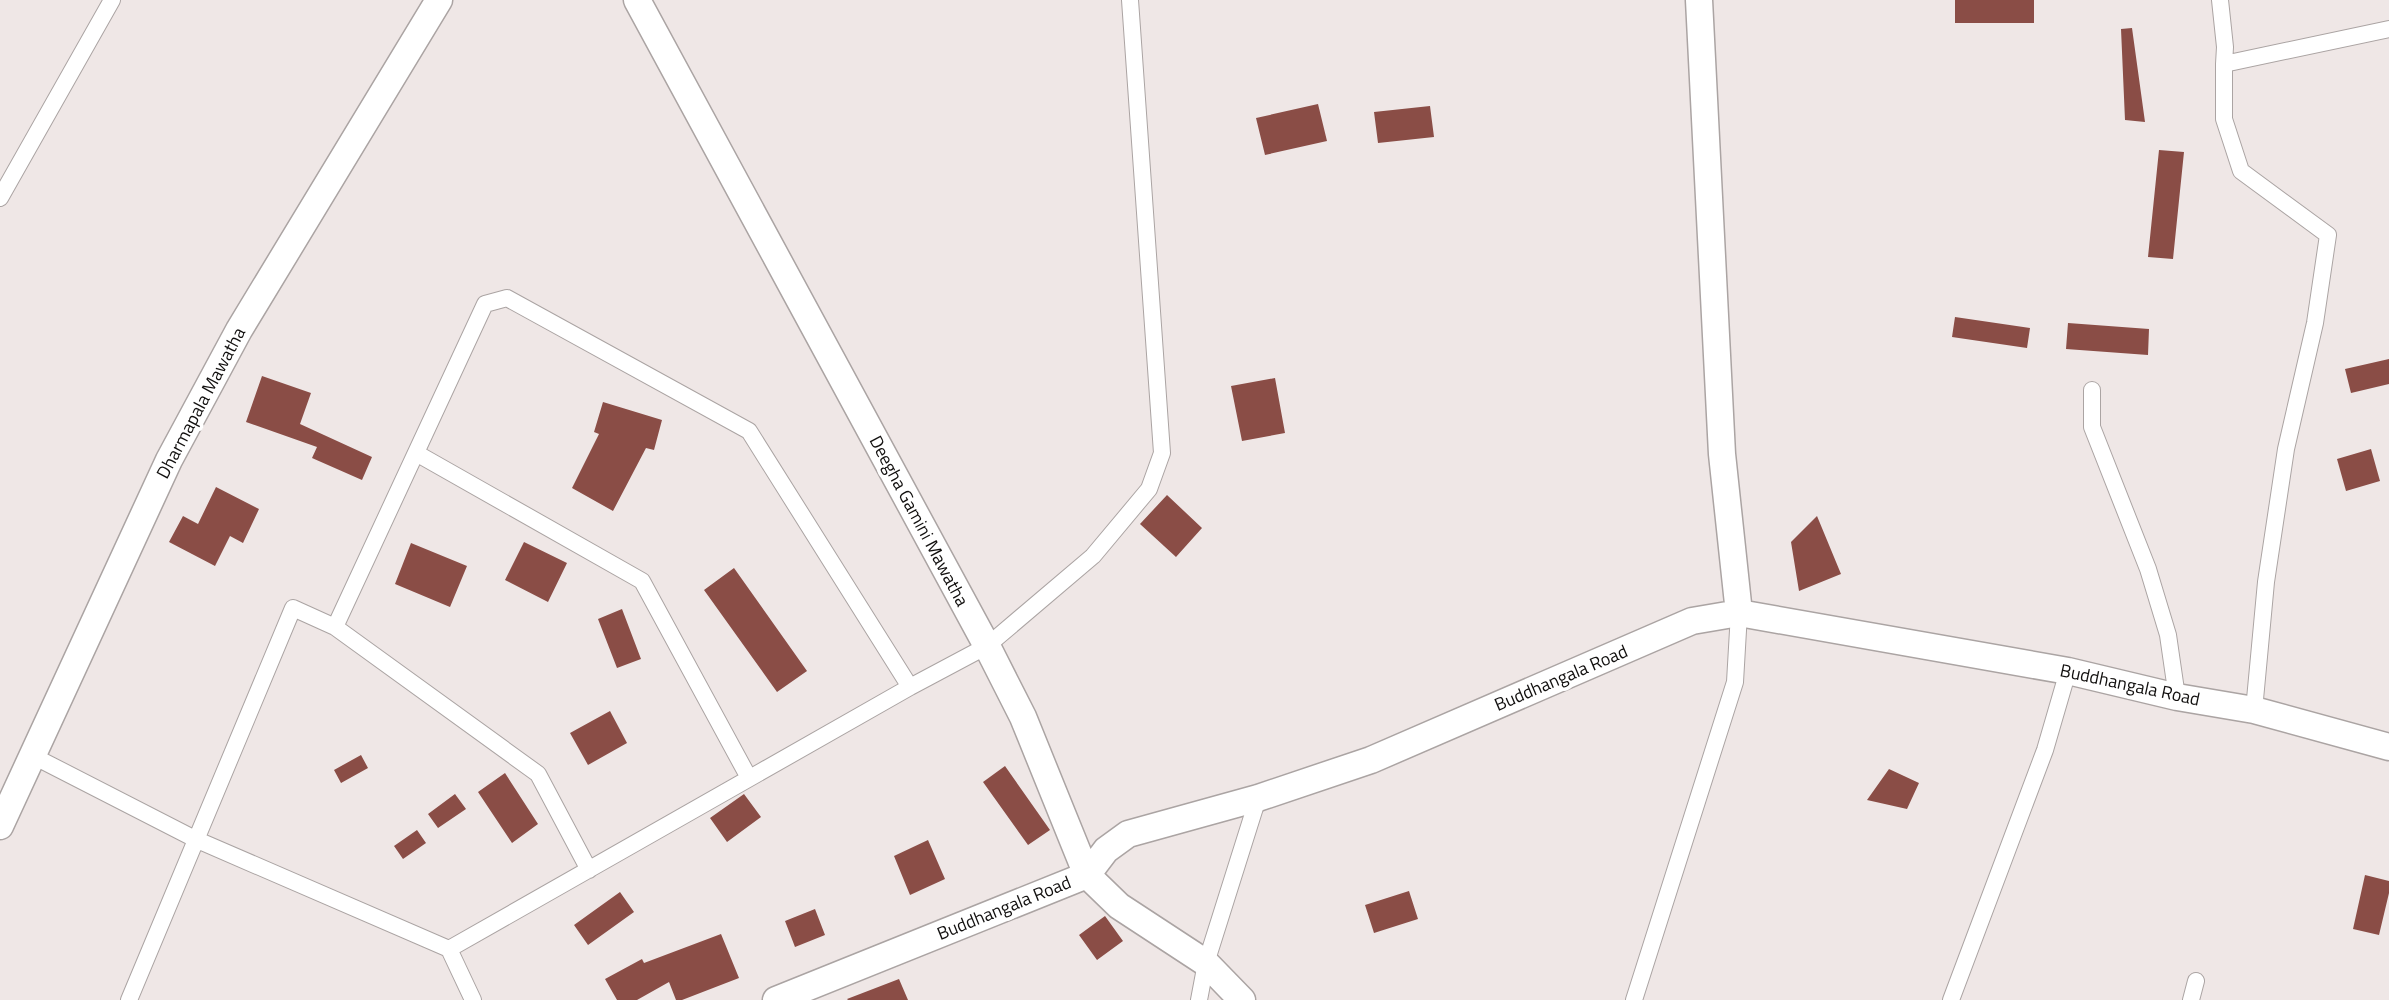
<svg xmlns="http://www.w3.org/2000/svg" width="2389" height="1000" font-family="'Titillium Web',sans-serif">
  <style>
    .building { fill: #8a4d46 }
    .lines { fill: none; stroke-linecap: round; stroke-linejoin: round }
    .minor-casing { stroke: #aba4a3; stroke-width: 18 }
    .primary-casing { stroke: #aba4a3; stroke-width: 29 }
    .minor { stroke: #fff; stroke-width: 16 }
    .primary { stroke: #fff; stroke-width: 26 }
    .labels { text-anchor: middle; stroke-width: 7; stroke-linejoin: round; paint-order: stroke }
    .street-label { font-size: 18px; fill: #110f0e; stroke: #fff }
  </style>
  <rect width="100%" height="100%" fill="#efe7e6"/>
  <path class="building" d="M1955,0H2034V23H1955Z
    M2132,28L2145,122L2125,120L2121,29Z
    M1318,104L1327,141L1265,155L1256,118Z
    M1430,106L1434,137L1378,143L1374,112Z
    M2159,150L2184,152L2173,259L2148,257Z
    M1955,317L2030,328L2027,348L1952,337Z
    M2068,323L2149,329L2148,355L2066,349Z
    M2389,359V384L2351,393L2345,369Z
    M262,376L311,393L300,424L372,457L362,480L312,458L317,447L246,422Z
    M1275,378L1285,433L1242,441L1231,386Z
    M603,402L662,420L654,450L646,448L613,511L572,488L599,434L594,432Z
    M2371,449L2380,481L2346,491L2337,459Z
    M216,487L259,509L243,543L230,536L215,566L169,542L183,516L198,524Z
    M1167,495L1202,528L1176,557L1140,524Z
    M1817,516L1841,574L1799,591L1791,542Z
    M524,542L567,563L548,602L505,580Z
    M411,543L467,566L450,607L395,584Z
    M734,568L807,671L777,692L704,590Z
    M622,609L641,659L617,668L598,619Z
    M610,711L627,743L588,765L570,733Z
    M361,755L368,768L341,783L334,770Z
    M1005,766L1050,830L1028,845L983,782Z
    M1889,769L1919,783L1907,809L1867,800Z
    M505,773L538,824L512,843L478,792Z
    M455,794L466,809L438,828L428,814Z
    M744,794L761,817L727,842L710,818Z
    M417,830L426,843L403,859L394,846Z
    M928,840L945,879L910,895L894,856Z
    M2365,875L2389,881V893L2379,935L2353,929Z
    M1409,891L1418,919L1374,933L1365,905Z
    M620,892L634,912L588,945L574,925Z
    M815,909L825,935L795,947L785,921Z
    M1105,916L1123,941L1097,960L1079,935Z
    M721,934L739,978L682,1000H676L669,982L637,1000H617L605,979L642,959L644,963Z
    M899,979L908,1000H848L847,999Z"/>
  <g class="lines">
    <defs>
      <path id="minor" d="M2220,0L2225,47L2224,64
        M0,198L112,0
        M2092,390V427L2148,569L2168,635L2177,697
        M416,453L642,581L749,778
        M335,627L485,304L507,298L749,431L910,687
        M2254,710L2266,582L2286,449L2315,323L2328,235L2241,171L2224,119V64L2389,29
        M33,756L195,839L449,949L910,687L987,646L1093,556L1149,489L1162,453L1130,0
        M449,949L473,1000
        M129,1000L293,608L335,627L538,774L589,870
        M1199,1000L1206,963L1258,798
        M1634,1000L1735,682L1739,613
        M1951,1000L2045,750L2068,671
        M2191,1000L2196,981"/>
      <path id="primary" d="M637,0L987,646L1023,717L1087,875L1119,906L1206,963L1242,1000
        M1699,0L1722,454L1739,613
        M0,826L169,460L239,330L439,0
        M776,1000L1087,875L1106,850L1128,834L1258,798L1371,760L1692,621L1739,613L2068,671L2177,697L2254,710L2389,747"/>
    </defs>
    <use href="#minor" class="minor-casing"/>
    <use href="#primary" class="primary-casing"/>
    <use href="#minor" class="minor"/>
    <use href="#primary" class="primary"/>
  </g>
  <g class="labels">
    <g class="street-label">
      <text transform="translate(201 403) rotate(-62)" y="6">Dharmapala Mawatha</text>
      <text transform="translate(919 521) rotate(62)" y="6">Deegha Gamini Mawatha</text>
      <text transform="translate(1561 678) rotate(-23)" y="6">Buddhangala Road</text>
      <text transform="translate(2130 685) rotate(12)" y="6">Buddhangala Road</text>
      <text transform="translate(1004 908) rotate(-22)" y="6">Buddhangala Road</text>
    </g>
  </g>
</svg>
